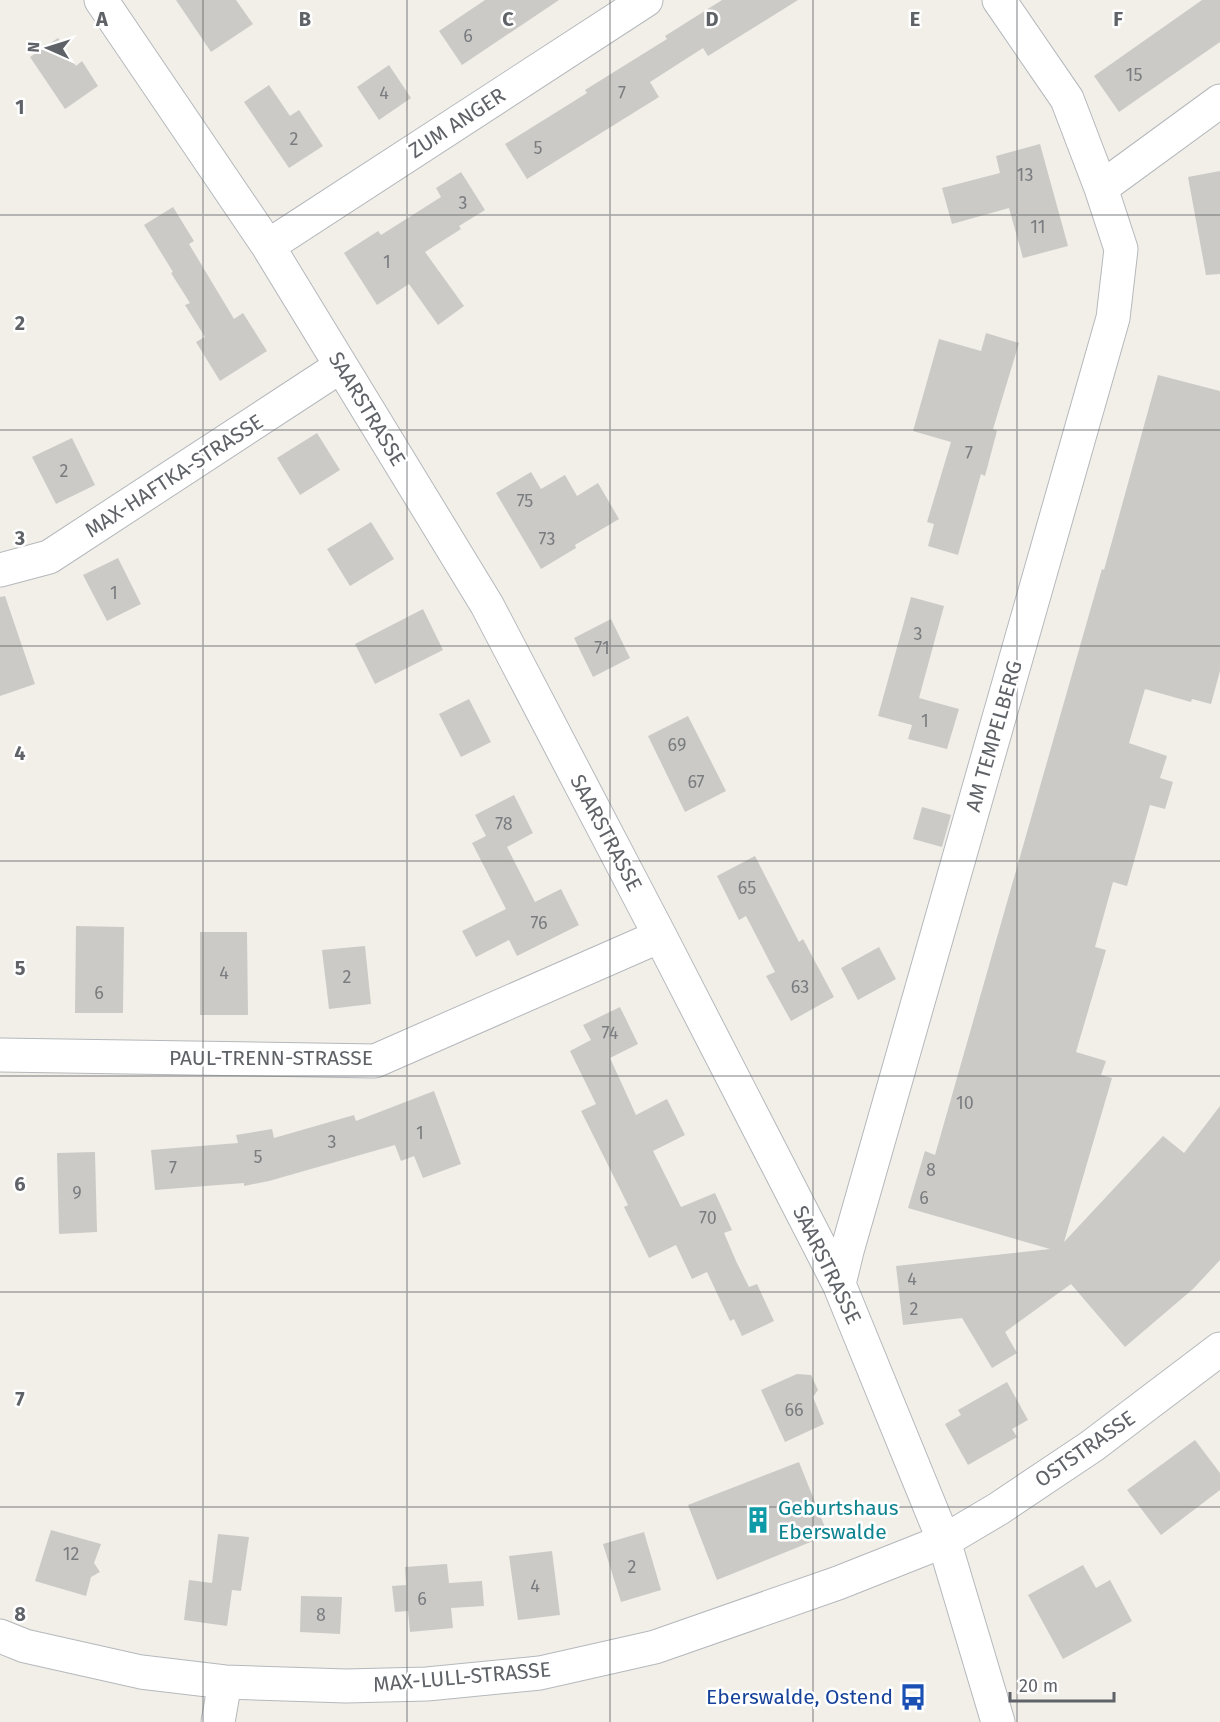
<svg xmlns="http://www.w3.org/2000/svg" width="1220" height="1722" font-family="'Fira Sans',sans-serif">
  <style>
    .building { fill: #cccac6 }
    .lines { fill: none; stroke-linecap: round; stroke-linejoin: round }
    .minor-casing { stroke: #b5b8bc; stroke-width: 35 }
    .minor { stroke: #fff; stroke-width: 33 }
    .grid { fill: none; stroke: #5f6368; stroke-width: 1.5; stroke-opacity: 0.55 }
    .labels { text-anchor: middle; stroke-width: 5; stroke-linejoin: round; paint-order: stroke }
    .number-label { font-size: 18px; fill: #7a7d80 }
    .street-label { font-size: 21px; fill: #5f6368; stroke: #fff }
    .culture-label { font-size: 21px; fill: #0d838f; stroke: #fff; text-anchor: start }
    .transit-label { font-size: 21px; fill: #164399; stroke: #fff; text-anchor: end }
    .grid-label { font-size: 20px; text-anchor: middle; font-weight: bold; fill: #5f6368; stroke: #fff; stroke-width: 5; stroke-linejoin: round; paint-order: stroke }
  </style>
  <rect width="100%" height="100%" fill="#f1efe8"/>
  <path class="building" d="M176,0H236L253,24L211,52Z
    M485,0H559L462,65L439,31Z
    M722,0H798L708,56L703,48L650,82L659,97L527,179L505,144L587,93L585,90L667,39L665,36Z
    M1202,0H1220V42L1119,112L1094,76Z
    M58,38L76,66L82,61L98,86L65,109L30,57Z
    M389,65L411,98L379,120L357,87Z
    M269,85L290,116L299,110L323,146L289,168L244,102Z
    M1040,144L1068,246L1023,258L1009,208L952,224L942,188L1000,173L996,156Z
    M1220,171V274L1206,275L1188,177Z
    M461,172L485,210L459,226L461,229L425,252L464,306L438,325L409,284L377,305L344,253L378,231L381,235L441,197L436,188Z
    M173,207L194,241L189,244L234,319L243,313L267,351L220,381L196,342L205,337L185,305L190,303L171,273L173,272L144,225Z
    M986,333L1019,343L993,429L997,431L985,476L981,474L958,555L928,546L934,524L927,522L951,442L913,431L939,339L981,351Z
    M1158,375L1220,391V671L1211,704L1192,699L1191,702L1145,689L1129,743L1167,756L1160,778L1173,782L1165,809L1150,805L1127,886L1113,882L1095,947L1106,950L1076,1052L1106,1061L1101,1075L1112,1078L1064,1242L1163,1136L1184,1153L1220,1106V1260L1193,1289L1125,1347L1071,1284L1005,1332L1017,1353L992,1368L962,1318L903,1325L896,1266L1050,1249L908,1208L925,1151L935,1155L1094,597L1102,569L1104,570Z
    M317,433L340,470L300,495L277,458Z
    M72,438L95,485L56,504L32,457Z
    M531,472L541,489L565,475L577,496L598,483L619,519L575,545L576,548L541,569L496,493Z
    M371,522L394,559L350,586L327,549Z
    M118,558L141,604L107,621L83,575Z
    M5,596L35,684L0,696V597Z
    M911,597L944,606L919,698L959,709L947,749L908,739L912,725L878,716Z
    M423,609L443,650L375,684L355,644Z
    M611,619L630,658L593,677L574,638Z
    M469,699L491,742L461,757L439,714Z
    M688,716L726,791L685,812L648,736Z
    M514,795L533,833L507,847L535,902L561,889L579,925L517,956L509,940L476,957L462,931L506,909L472,843L486,836L475,815Z
    M922,807L951,815L942,847L913,839Z
    M755,856L799,942L803,939L834,997L791,1021L766,976L775,972L746,916L739,920L717,876Z
    M76,926L124,927L123,1013H75Z
    M200,932H247L248,1015H200Z
    M365,946L371,1004L329,1009L322,950Z
    M879,947L896,979L858,1000L841,968Z
    M620,1007L638,1044L610,1058L636,1115L667,1099L685,1135L653,1151L681,1207L715,1193L732,1230L724,1233L736,1261L749,1287L757,1284L774,1321L742,1336L734,1319L730,1321L707,1272L692,1279L676,1245L649,1258L624,1207L628,1205L581,1111L596,1104L570,1051L591,1040L583,1025Z
    M434,1091L461,1164L423,1178L414,1156L401,1161L395,1145L269,1181L244,1186V1183L155,1190L151,1150L238,1143L236,1135L272,1129L274,1138L354,1115L356,1121Z
    M95,1152L97,1232L59,1234L57,1153Z
    M797,1374L811,1375L818,1390L813,1397L824,1424L785,1442L761,1390Z
    M1007,1382L1028,1420L1012,1429L1017,1437L968,1465L945,1424L961,1415L958,1410Z
    M1195,1440L1220,1473V1490L1161,1535L1127,1490Z
    M799,1462L828,1535L717,1580L688,1505Z
    M51,1530L101,1544L94,1563L100,1572L91,1577L86,1596L35,1581Z
    M644,1532L661,1590L621,1602L603,1544Z
    M218,1534L249,1537L241,1591L232,1590L227,1626L184,1620L189,1580L212,1583Z
    M552,1551L560,1615L518,1620L509,1556Z
    M447,1564L449,1583L482,1581L484,1606L451,1608L453,1628L410,1632L408,1611L395,1612L392,1586L406,1585L405,1567Z
    M1083,1565L1096,1588L1110,1580L1132,1621L1063,1659L1028,1595Z
    M301,1596L342,1597L340,1634L300,1632Z"/>
  <g class="lines">
    <defs>
      <path id="minor" d="M101,0L268,246L487,605L660,936L839,1284L944,1541L998,1722
        M1101,188L1220,101
        M268,246L646,0
        M0,570L49,557L341,366
        M0,1055L375,1061L660,936
        M839,1284L847,1251L1113,318L1121,249L1101,188L1067,99L999,0
        M0,1636L25,1646L141,1672L225,1682L346,1686L427,1684L540,1673L655,1647L838,1583L944,1541L998,1509L1092,1446L1220,1349
        M218,1722L225,1682"/>
    </defs>
    <use href="#minor" class="minor-casing"/>
    <use href="#minor" class="minor"/>
  </g>
  <path class="grid" d="M203,0V1722M407,0V1722M610,0V1722M813,0V1722M1017,0V1722M0,215H1220M0,430H1220M0,646H1220M0,861H1220M0,1076H1220M0,1292H1220M0,1507H1220"/>
  <defs>
    <symbol id="building-bare" viewBox="-9 -9 18 18"><path d="M-4-6H4V6H1V3H-1V6H-4ZM-2.5-4.3h1.7v1.8h-1.7ZM.8-4.3h1.7v1.8H.8ZM-2.5-1h1.7V.8h-1.7ZM.8-1h1.7V.8H.8Z" fill="#0f9aa8" stroke="#fff" stroke-width="2.5" paint-order="stroke"/></symbol>
    <symbol id="bus-bare" viewBox="-9 -9 18 18"><path d="M-5-6H5V4H4V6H2V4H-2V6H-4V4H-5ZM-3.5-4V0h7V-4ZM-3.5 1.2v1.5H-2V1.2ZM2 1.2v1.5H3.5V1.2Z" fill="#1a4fb4" stroke="#fff" stroke-width="2.5" paint-order="stroke"/></symbol>
  </defs>
  <g fill-rule="evenodd">
    <use href="#building-bare" x="739" y="1501" width="38" height="38"/>
    <use href="#bus-bare" x="894" y="1678" width="38" height="38"/>
  </g>
  <g class="labels">
    <g class="number-label">
      <text x="468" y="42">6</text>
      <text x="1134" y="81">15</text>
      <text x="384" y="99">4</text>
      <text x="622" y="99">7</text>
      <text x="294" y="145">2</text>
      <text x="538" y="154">5</text>
      <text x="1025" y="181">13</text>
      <text x="463" y="209">3</text>
      <text x="1038" y="233">11</text>
      <text x="387" y="268">1</text>
      <text x="969" y="459">7</text>
      <text x="64" y="477">2</text>
      <text x="525" y="507">75</text>
      <text x="547" y="545">73</text>
      <text x="114" y="599">1</text>
      <text x="918" y="640">3</text>
      <text x="602" y="654">71</text>
      <text x="925" y="727">1</text>
      <text x="677" y="751">69</text>
      <text x="696" y="788">67</text>
      <text x="504" y="830">78</text>
      <text x="747" y="894">65</text>
      <text x="539" y="929">76</text>
      <text x="224" y="979">4</text>
      <text x="347" y="983">2</text>
      <text x="800" y="993">63</text>
      <text x="99" y="999">6</text>
      <text x="610" y="1039">74</text>
      <text x="965" y="1109">10</text>
      <text x="420" y="1139">1</text>
      <text x="332" y="1148">3</text>
      <text x="258" y="1163">5</text>
      <text x="173" y="1174">7</text>
      <text x="931" y="1176">8</text>
      <text x="77" y="1199">9</text>
      <text x="924" y="1204">6</text>
      <text x="708" y="1224">70</text>
      <text x="912" y="1285">4</text>
      <text x="914" y="1315">2</text>
      <text x="794" y="1416">66</text>
      <text x="71" y="1560">12</text>
      <text x="632" y="1573">2</text>
      <text x="535" y="1592">4</text>
      <text x="422" y="1605">6</text>
      <text x="321" y="1621">8</text>
    </g>
    <g class="street-label">
      <text transform="translate(457 123) rotate(-33)" y="7">ZUM ANGER</text>
      <text transform="translate(367 409) rotate(59)" y="7">SAARSTRASSE</text>
      <text transform="translate(174 476) rotate(-33)" y="7">MAX-HAFTKA-STRASSE</text>
      <text transform="translate(994 736) rotate(-74)" y="7">AM TEMPELBERG</text>
      <text transform="translate(606 833) rotate(62)" y="7">SAARSTRASSE</text>
      <text x="271" y="1065">PAUL-TRENN-STRASSE</text>
      <text transform="translate(827 1265) rotate(64)" y="7">SAARSTRASSE</text>
      <text transform="translate(1085 1449) rotate(-35)" y="7">OSTSTRASSE</text>
      <text transform="translate(462 1677) rotate(-5)" y="7">MAX-LULL-STRASSE</text>
    </g>
    <g class="culture-label">
      <text x="778" y="1515">Geburtshaus<tspan x="778" dy="24">Eberswalde</tspan></text>
    </g>
    <g class="transit-label">
      <text x="893" y="1704">Eberswalde, Ostend</text>
    </g>
  </g>
  <g class="grid-label">
    <text x="102" y="26">A</text>
    <text x="305" y="26">B</text>
    <text x="508" y="26">C</text>
    <text x="712" y="26">D</text>
    <text x="915" y="26">E</text>
    <text x="1118" y="26">F</text>
    <text x="20" y="114">1</text>
    <text x="20" y="330">2</text>
    <text x="20" y="545">3</text>
    <text x="20" y="760">4</text>
    <text x="20" y="975">5</text>
    <text x="20" y="1191">6</text>
    <text x="20" y="1406">7</text>
    <text x="20" y="1621">8</text>
  </g>
  <g transform="translate(48 48) rotate(273)" stroke="#ffffff" stroke-width="4.5" paint-order="stroke">
  <path d="M0-4.5L10 22L0 15L-10 22Z" fill="#5f6368"/>
  <text y="-9" font-size="16" font-weight="bold" text-anchor="middle" fill="#5f6368">N</text>
  </g>
  <path d="M1010 1692v9h104v-9" fill="none" stroke="#5f6368" stroke-width="3"/>
  <text x="1019" y="1692" font-size="18" fill="#5f6368" stroke="#ffffff" stroke-width="4.5" paint-order="stroke">20 m</text>
</svg>
